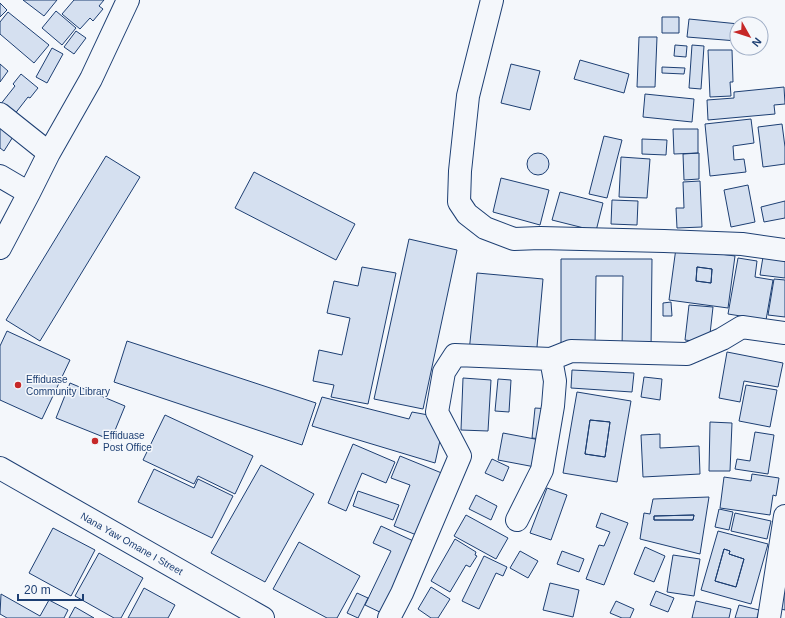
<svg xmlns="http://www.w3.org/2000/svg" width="785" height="618" font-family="Arial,sans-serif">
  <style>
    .building { fill: #d5e0f0; stroke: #1d3f73; fill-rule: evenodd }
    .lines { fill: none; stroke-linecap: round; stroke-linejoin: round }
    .minor-casing { stroke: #1d3f73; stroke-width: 24 }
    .major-casing { stroke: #1d3f73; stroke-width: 24 }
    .minor { stroke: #f4f7fb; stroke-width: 22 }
    .major { stroke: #f4f7fb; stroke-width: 22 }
    .poi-dot { fill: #c62828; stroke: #f4f7fb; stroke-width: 1.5 }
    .labels { text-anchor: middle; stroke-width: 3; stroke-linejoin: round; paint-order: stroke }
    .poi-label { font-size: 10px; fill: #1d3f73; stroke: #f4f7fb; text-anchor: start }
    .street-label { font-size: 10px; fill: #1d3f73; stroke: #f4f7fb }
  </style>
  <rect width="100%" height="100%" fill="#f4f7fb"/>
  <path class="building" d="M23,0H57L44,16Z
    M74,0H104L99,6L103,9L93,21L90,18L80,29L62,14Z
    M0,3L7,10L0,17Z
    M56,11L76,28L62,45L42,28Z
    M8,12L49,45L34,63L0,34V22Z
    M662,17H679V33H662Z
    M689,19L739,24H737V41L687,37Z
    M76,31L86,38L74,54L64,47Z
    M639,37H657L655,87H637Z
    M675,45L687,46L686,57L674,56Z
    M692,45L704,46L701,89L689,88Z
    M52,48L63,54L47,83L36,77Z
    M708,50H732L733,82H730L731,96L710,97Z
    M580,60L629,74L624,93L574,79Z
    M0,64L8,71L0,82Z
    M511,64L540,71L530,110L501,103Z
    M662,67L685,68L684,74L662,73Z
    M21,74L38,88L30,98L28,97L14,115L0,105L15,86L13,84Z
    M784,87L785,104L774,105L775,114L708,120L707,100L734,98V92Z
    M645,94L694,99L692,122L643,117Z
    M751,119L754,143L733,146L734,160L744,159L746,172L710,176L705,124Z
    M0,122L16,132L4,151L0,148Z
    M782,124L785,147V164L763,167L758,127Z
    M673,129H698V153L674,154Z
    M604,136L622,140L607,198L589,194Z
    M642,139L667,140L666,155L642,154Z
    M699,153V179L684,180L683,154Z
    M527 164a11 11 0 1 1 22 0a11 11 0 1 1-22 0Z
    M106,156L140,177L40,341L6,320Z
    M621,157L650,159L647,198L619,197Z
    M254,172L355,224L336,260L235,208Z
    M501,178L549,190L540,225L493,212Z
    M700,181L702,227L677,228L676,208H684L683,182Z
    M748,185L755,222L731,227L724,190Z
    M560,192L603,203L596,231L552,220Z
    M612,200L638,201L637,225L611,224Z
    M785,201V218L764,222L761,207Z
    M409,239L457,250L423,409L374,399Z
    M676,248L735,256L728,308L669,300ZM697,267L712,269L711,283L696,281Z
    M763,257L785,260V278L760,275Z
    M738,258L757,261L755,277L773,280L766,320L728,314Z
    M561,259H652L651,351H622L623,276H596L595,347H561Z
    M362,267L396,273L368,404L331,397L334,385L313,381L319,350L342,355L350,318L327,313L334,281L358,286Z
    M697,267L712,269L711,283L696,281Z
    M477,273L543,279L536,358L469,352Z
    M774,279L785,280V317L768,315Z
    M671,302L672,316H663V303Z
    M689,305L713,307L709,343L685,340Z
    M7,331L70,360L42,419L0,400V346Z
    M127,341L316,403L302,445L114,382Z
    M727,352L783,363L778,387L744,381L740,402L719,398Z
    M572,370L634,373L632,392L571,388Z
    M644,377L662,379L660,400L641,397Z
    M463,378L491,380L488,431L461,430Z
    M498,379L511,380L509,412L495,411Z
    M70,383L125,406L111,440L56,418Z
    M746,385L777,390L770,427L739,421Z
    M577,392L631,401L617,482L563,473ZM590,420L610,422L605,457L585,454Z
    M322,397L409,419L412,412L445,418L435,463L312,426Z
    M535,408L550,409L542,439L532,438Z
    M165,415L253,456L235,494L198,476L194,484L143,460Z
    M590,420L610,422L605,457L585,454Z
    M710,422L732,423L730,471H709Z
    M755,432L774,435L768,474L735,469L737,459L750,461Z
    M503,433L540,440L535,467L498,460Z
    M660,434V448L699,446L700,474L643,477L641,435Z
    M353,444L395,462L386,483L362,473L346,511L328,503Z
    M400,456L449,476L424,538L394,526L410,485L391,478Z
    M492,459L509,467L503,481L485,473Z
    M261,465L314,494L265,582L211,553Z
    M154,469L194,488L198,479L233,496L212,538L138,502Z
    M752,474L779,478L776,496L773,495L770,515L720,508L724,477L751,481Z
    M547,488L567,495L551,540L530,533Z
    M358,491L399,505L393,520L353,506Z
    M476,495L497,506L491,520L469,509Z
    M709,497L700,554L640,539L644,513L650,514L653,499ZM694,515L693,520H654V516Z
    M719,509L733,512L729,530L715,527Z
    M601,513L628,523L604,585L586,579L599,545L604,546L610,532L596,527Z
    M735,513L771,521L767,539L731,531Z
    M466,515L508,538L496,559L454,536Z
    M694,515L693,520H654V516Z
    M381,526L422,545L388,616L365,605L391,551L373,543Z
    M53,528L95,550L71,596L29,573Z
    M718,531L768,544L751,604L701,590ZM724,549L730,551L729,554L744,559L736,587L715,581Z
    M455,539L476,552L475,555L477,556L470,567L466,565L450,592L431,581Z
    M299,542L360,576L337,618H327L273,589Z
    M645,547L665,556L654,582L634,574Z
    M724,549L730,551L729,554L744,559L736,587L715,581Z
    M520,551L538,561L528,578L510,568Z
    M562,551L584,559L579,572L557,564Z
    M99,553L143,578L121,618H114L75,596Z
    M673,555L700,559L694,596L667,592Z
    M484,556L507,567L503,576L496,573L479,609L462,601Z
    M785,581V610L781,609Z
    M550,583L579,590L573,617L543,610Z
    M431,587L450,599L438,618H431L418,609Z
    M144,588L175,605L168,618H128Z
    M656,591L674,598L668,612L650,605Z
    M357,593L368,598L358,618L347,613Z
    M1,594L40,616L49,600L68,610L64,618H7L0,614Z
    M616,601L634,609L630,618H622L610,613Z
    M696,601L731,609L729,618H692Z
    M739,605L759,610L757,618H735Z
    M75,607L94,618H69Z"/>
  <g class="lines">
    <defs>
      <path id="minor" d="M492,0L468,96L460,171L459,202L467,214L485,228L514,239L540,238L664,241L742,244L785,250
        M0,114L49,153
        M0,176L29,193
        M0,248L29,193L49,153L91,79L128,0
        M517,520L542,470L553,406L555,381L551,359
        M389,618L402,593L460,456L437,412L444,372L455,355L551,359L571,351L687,354L722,339L742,327L785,333
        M769,618L785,516"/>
      <g id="major">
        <path id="s1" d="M0,468L263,618"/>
      </g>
    </defs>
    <use href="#minor" class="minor-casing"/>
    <use href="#major" class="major-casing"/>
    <use href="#minor" class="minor"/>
    <use href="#major" class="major"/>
  </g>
  <g class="poi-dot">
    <circle cx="18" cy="385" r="4"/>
    <circle cx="95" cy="441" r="4"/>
  </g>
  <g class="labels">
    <g class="poi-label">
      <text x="26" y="383">Effiduase<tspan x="26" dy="12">Community Library</tspan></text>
      <text x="103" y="439">Effiduase<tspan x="103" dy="12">Post Office</tspan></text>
    </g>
    <g class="street-label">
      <text dy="4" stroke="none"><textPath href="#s1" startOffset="152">Nana Yaw Omane I Street</textPath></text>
    </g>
  </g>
  <g transform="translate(749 36) rotate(129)"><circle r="19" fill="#f4f7fb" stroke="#9eadc5"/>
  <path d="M0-3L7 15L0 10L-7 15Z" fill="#c62828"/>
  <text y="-6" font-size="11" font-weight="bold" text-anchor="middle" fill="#1d3f73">N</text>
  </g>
  <path d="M18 594v6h65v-6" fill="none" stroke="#1d3f73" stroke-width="2"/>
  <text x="24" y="594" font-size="12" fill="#1d3f73" stroke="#f4f7fb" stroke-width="3" paint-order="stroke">20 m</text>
</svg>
